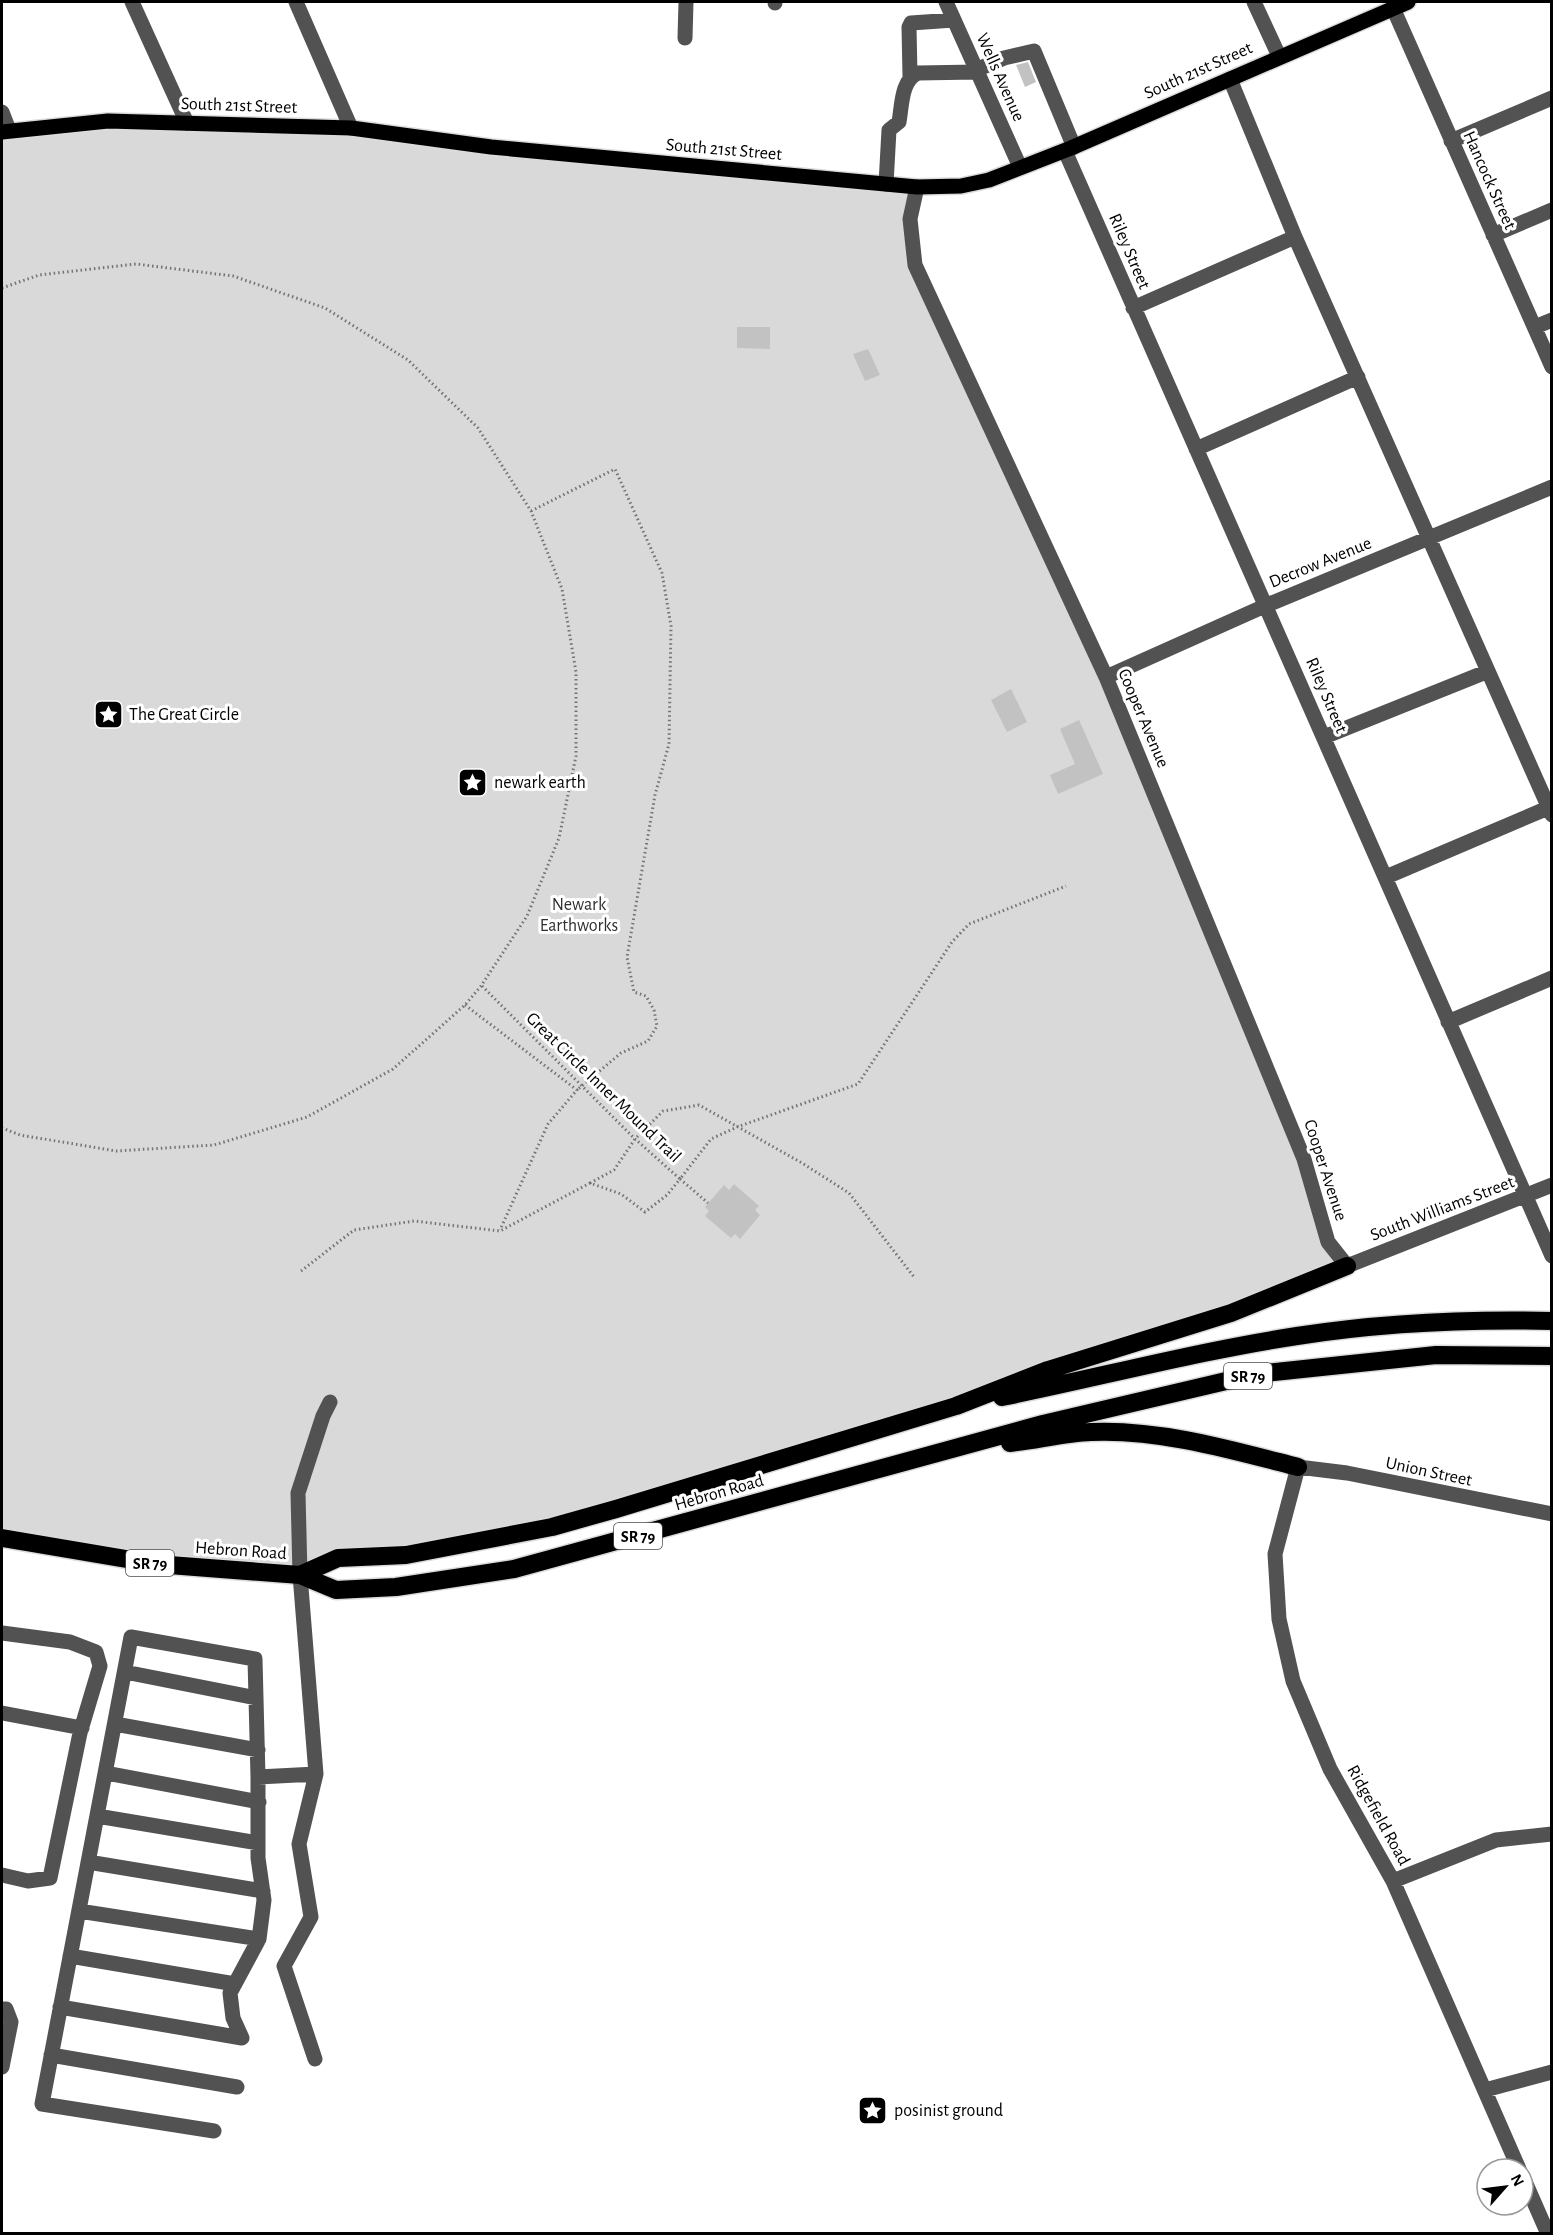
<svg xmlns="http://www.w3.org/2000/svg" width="1553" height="2235" font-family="'Alegreya Sans',sans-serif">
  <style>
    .green { fill: #d9d9d9 }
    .building { fill: #c2c2c2 }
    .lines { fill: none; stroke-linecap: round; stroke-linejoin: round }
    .major-casing { stroke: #dbdbdb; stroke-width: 18 }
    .highway-casing { stroke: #dbdbdb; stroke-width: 21 }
    .path { stroke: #747474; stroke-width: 3; stroke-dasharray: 1.5 3; stroke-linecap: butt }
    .minor { stroke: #525252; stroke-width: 15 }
    .major { stroke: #000; stroke-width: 15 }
    .highway { stroke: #000; stroke-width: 18 }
    .labels { text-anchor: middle; stroke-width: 6; stroke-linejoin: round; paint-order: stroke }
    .shield { fill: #fff; stroke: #4c4c4c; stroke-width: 1.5 }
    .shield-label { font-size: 16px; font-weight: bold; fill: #000 }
    .street-label { font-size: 18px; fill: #000; stroke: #fff }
    .poi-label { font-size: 18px; fill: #000; stroke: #fff; text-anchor: start }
    .park-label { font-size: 18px; fill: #303030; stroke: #fff }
  </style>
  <rect width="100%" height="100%" fill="#fff"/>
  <path class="green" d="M116,120L351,128L917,187L915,265L1106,677L1317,1209L1347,1266L1231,1313L552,1527L338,1558L300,1575L2,1538V132Z"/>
  <path class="building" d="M1028,62L1036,82L1025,87L1016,65Z
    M737,327H770V349L737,348Z
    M868,349L880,375L865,381L853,354Z
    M1011,689L1027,722L1007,732L991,700Z
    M1079,720L1103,774L1058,794L1050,775L1075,764L1060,729Z
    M734,1184L759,1206L755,1210L760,1215L740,1239L735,1234L731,1238L705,1216L709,1211L705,1207L724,1185L729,1190Z"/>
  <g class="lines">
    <defs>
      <path id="major" d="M2,132L108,121L351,128L491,147L917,187L961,186L989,180L1071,148L1408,2"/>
      <path id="highway" d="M1002,1397C1101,1377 1198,1351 1297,1336C1381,1323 1467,1319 1552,1321
        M1010,1443C1037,1440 1065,1433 1091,1432C1160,1429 1232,1450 1298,1467
        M2,1538L156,1564L300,1575L336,1590L396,1587L514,1569L1043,1424L1256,1374L1436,1355L1552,1356
        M300,1575L338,1558L406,1555L552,1527L616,1509L956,1406L1048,1370L1231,1313L1347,1266"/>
    </defs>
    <use href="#major" class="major-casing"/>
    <use href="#highway" class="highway-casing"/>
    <path class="path" d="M2,288L39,275L136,264L233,276L325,308L408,360L478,428L531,511L562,589L576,672V756L559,838L527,916L481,986L465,1005L393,1069L307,1117L214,1145L116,1151L20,1135L2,1128
      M531,511L615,469L662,573L671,626L669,744L655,795L627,957L634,992L646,996L654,1010L657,1026L648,1041L621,1053L577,1090
      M482,986L635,1139L680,1179L711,1139L737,1127L858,1084L952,942L969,924L1066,886
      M465,1005L577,1090L548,1124L500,1230
      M590,1183L614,1170L635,1139L663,1111L699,1105L802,1163L849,1193L914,1277
      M301,1271L354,1230L414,1221L500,1231L590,1183L621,1194L645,1212L667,1195L680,1179L708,1203"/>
    <path class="minor" d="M132,2L187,123
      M296,2L351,128
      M946,2L1020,167
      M1254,2L1279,56
      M775,3V2
      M1393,8L1552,367
      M685,38L686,2
      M976,70L1004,58L1034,51L1074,147
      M910,76L909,27L911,23L954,20
      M1230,79L1295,237L1552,815
      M2,112L9,130
      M1451,141L1552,98
      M1065,151L1552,1256
      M886,184L889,130L899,122C902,106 901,80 918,73L977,72
      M917,187L910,219L915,265L1106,677L1304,1159L1328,1242L1347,1266L1552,1185
      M1493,235L1552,210
      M1133,308L1295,237
      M1535,327L1552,320
      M1196,449L1358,377
      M1106,677L1267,605L1552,487
      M1324,737L1486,672
      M1386,877L1548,808
      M1448,1022L1552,978
      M2,1633L70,1642L96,1652L100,1666L80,1733L50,1878L28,1881L2,1875
      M125,1672L256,1698
      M2,1713L82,1728
      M115,1724L258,1750
      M106,1773L259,1802
      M97,1816L258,1843
      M88,1862L263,1891
      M1393,1881L1496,1840L1552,1834
      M79,1911L259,1939
      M70,1956L235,1984
      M60,2007L242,2038
      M2,2009H6L11,2022L2,2067
      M242,2038L233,2018L230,1993L259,1939L264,1900L258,1858V1777
      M51,2055L237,2087
      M315,2059L284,1966L311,1917L299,1844L316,1774L300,1575L298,1493L323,1416L330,1402
      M1485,2090L1552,2072
      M214,2131L42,2104L131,1637L255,1659L258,1777L316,1774
      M1519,2169L1393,1881L1330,1769L1293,1681L1279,1619L1275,1554L1298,1467L1347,1473L1552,1514
      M1523,2177L1548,2234"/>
    <use href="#major" class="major"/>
    <use href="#highway" class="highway"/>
  </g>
  <defs>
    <symbol id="sight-square" viewBox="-11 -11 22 22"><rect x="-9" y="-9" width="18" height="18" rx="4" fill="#000" stroke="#fff"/><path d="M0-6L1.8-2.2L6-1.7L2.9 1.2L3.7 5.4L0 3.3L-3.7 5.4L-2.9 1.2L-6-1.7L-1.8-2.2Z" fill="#fff"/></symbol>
  </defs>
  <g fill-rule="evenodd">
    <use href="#sight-square" x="92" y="698" width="33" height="33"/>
    <use href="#sight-square" x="456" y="766" width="33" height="33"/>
    <use href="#sight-square" x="856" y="2094" width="33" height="33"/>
  </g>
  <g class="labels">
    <g class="shield">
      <rect x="1224" y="1363" width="48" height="26" rx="4.5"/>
      <rect x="614" y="1523" width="48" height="26" rx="4.5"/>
      <rect x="126" y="1550" width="48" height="26" rx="4.5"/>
    </g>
    <g class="shield-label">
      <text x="1248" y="1382">SR 79</text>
      <text x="638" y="1542">SR 79</text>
      <text x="150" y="1569">SR 79</text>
    </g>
    <g class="street-label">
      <text transform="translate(1198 70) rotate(-24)" y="6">South 21st Street</text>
      <text transform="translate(1001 77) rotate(66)" y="6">Wells Avenue</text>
      <text transform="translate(239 105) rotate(2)" y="6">South 21st Street</text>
      <text transform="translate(724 149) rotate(5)" y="6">South 21st Street</text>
      <text transform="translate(1490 180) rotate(66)" y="6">Hancock Street</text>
      <text transform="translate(1130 251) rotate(67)" y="6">Riley Street</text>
      <text transform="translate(1320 562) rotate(-22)" y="6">Decrow Avenue</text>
      <text transform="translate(1327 695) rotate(67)" y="6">Riley Street</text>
      <text transform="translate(1144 718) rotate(67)" y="6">Cooper Avenue</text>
      <text transform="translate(604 1087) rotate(44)" y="6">Great Circle Inner Mound Trail</text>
      <text transform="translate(1326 1170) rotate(72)" y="6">Cooper Avenue</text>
      <text transform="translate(1442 1208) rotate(-21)" y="6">South Williams Street</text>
      <text transform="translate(1429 1471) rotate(12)" y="6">Union Street</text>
      <text transform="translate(719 1492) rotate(-16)" y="6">Hebron Road</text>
      <text transform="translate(241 1550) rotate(4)" y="6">Hebron Road</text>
      <text transform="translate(1379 1815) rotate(61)" y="6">Ridgefield Road</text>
    </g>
    <g class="poi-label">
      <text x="129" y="720">The Great Circle</text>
      <text x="494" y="788">newark earth</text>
      <text x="894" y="2116">posinist ground</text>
    </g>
    <g class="park-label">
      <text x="579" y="910">Newark<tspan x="579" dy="21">Earthworks</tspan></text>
    </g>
  </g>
  <rect width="1553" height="2235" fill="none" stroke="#000000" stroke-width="6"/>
  <g transform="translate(1505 2187) rotate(62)"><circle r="28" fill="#ffffff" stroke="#999999" stroke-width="1.5"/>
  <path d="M0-4.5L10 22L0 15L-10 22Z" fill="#000000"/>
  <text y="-9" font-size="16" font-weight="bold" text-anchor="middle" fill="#000000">N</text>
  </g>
</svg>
